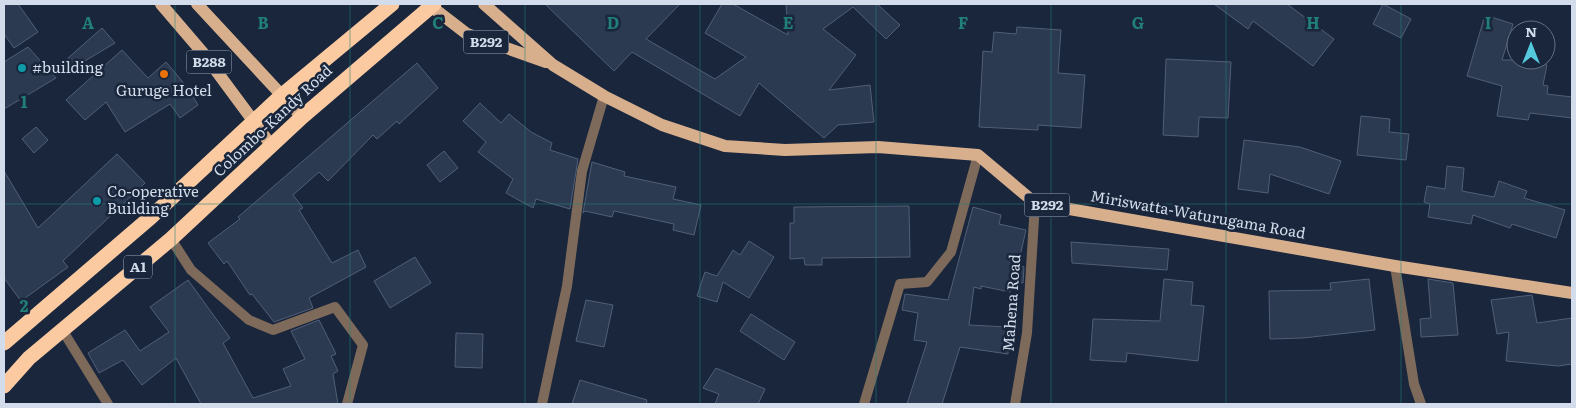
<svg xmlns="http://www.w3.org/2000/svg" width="1576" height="408" font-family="Literata,serif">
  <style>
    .building { fill: #2b3a50; stroke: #505f78 }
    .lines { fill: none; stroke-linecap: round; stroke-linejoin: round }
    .lane { stroke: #7e6a5a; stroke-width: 10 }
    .street { stroke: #7e6a5a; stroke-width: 10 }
    .primary { stroke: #d8af8d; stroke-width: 12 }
    .highway { stroke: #fbcaa1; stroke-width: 15 }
    .grid { fill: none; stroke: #22807a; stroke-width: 1; stroke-opacity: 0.55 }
    .culture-dot { fill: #0f9aa8; stroke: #19263c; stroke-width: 2 }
    .food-dot { fill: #e8710a; stroke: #19263c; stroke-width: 2 }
    .labels { text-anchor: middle; stroke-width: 5; stroke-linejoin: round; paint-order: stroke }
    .shield { fill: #19263c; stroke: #9aa5b6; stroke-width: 1 }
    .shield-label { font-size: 14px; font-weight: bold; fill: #d2dcea }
    .poi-label { font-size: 15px; fill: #d2dcea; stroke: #19263c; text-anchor: start }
    .street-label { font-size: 15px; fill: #d2dcea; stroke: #19263c }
    .grid-label { font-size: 16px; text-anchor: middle; font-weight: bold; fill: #22807a; stroke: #19263c; stroke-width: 5; stroke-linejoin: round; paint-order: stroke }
  </style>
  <rect width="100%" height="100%" fill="#19263c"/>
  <path class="building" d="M4,4H18L38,32L14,48L4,34Z
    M545,4H680L646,39L715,79L746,57L705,33L722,4H733L788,35L786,4H877L900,25L886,39L853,7L823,29L856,55L829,90L870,85L874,122L838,125L824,138L759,83L740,116L632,52L614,71Z
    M1214,4H1287L1334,39L1313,66L1253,21L1248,29Z
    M1383,4L1411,19L1401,38L1373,24Z
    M1485,15L1513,24L1502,60H1540V63L1547,65L1543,85L1548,86L1547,94L1572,97V118L1530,113L1528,120L1497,116L1502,86L1467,76Z
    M1017,27L1061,30L1058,73L1085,75L1081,128L1038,125V130L979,127L983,51L992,52L994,32L1016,34Z
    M102,28L115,43L63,74L58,67Z
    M28,47L56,78L4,109V62Z
    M122,50L148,78L166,62L187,87L198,105L180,118L170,104L125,132L106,102L85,120L66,100Z
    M1166,59L1231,62L1228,118L1199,117L1198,137L1163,135Z
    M417,63L438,88L399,124L397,121L377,139L373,135L328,181L319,172L293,195L303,208L299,210L332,263L358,250L366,267L309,298L313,308L274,322L252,294L250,295L227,261L224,264L208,243L240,219L238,217L267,192Z
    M480,103L501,123L509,114L531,132L552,143L550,150L578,159L570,209L536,199L533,208L506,193L513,179L478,152L486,142L463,121Z
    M1361,116L1390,119L1389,132L1409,134L1406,160L1357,155Z
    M36,127L48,140L34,153L22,139Z
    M1244,140L1300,147L1341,161L1329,194L1270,174L1268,193L1238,189Z
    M444,151L458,168L440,182L427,165Z
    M117,154L145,183L63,261L68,267L21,301L4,278V171L38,228Z
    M592,162L625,172L624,176L676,187L673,199L701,205L694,235L673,230L674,224L614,211L612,217L585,211L583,213Z
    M1447,166L1464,168L1462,191L1494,197L1499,181L1527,191L1524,198L1565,210L1556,238L1512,224L1510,228L1473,215L1471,224L1428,217L1430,204L1424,202L1427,186L1445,189Z
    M909,206L910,257L822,258V265H805L804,258L790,259V223H794V207Z
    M973,207L1001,215L999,224L1026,230L1018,265L1024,267L1023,283L1012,281L1010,292L981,286V289L974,287L969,325L1009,327L1008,354L960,347L942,404H907L927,342L914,340L918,313L902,310L905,294L948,300Z
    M749,241L774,257L749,298L723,282L717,302L697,296L705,272L717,276L733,250L740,255Z
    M1071,242L1169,249L1167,270L1072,263Z
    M415,257L431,283L390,308L374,281Z
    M1164,279L1193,282L1191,305L1204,306L1198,361L1127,353L1126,362L1090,360L1093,319L1160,321Z
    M1369,279L1375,330L1303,338L1270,339L1269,291L1331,290L1330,283Z
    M1428,279L1453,283L1458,335L1421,337L1420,319L1431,318Z
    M188,280L230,338L223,343L253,398L291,386L283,369L305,359L291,331L319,320L336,354L331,356L338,371L333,374L338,404H201L176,358L142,385L123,360L99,373L88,353L125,330L140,351L169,332L150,307Z
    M1532,295L1537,323L1572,318V364L1558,366L1506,361L1509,332L1497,334L1491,300Z
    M586,300L613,305L604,347L576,341Z
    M751,314L795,342L784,360L740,331Z
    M456,333L483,334L482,368L455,367Z
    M716,368L765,389L758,404H715L719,394L703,388Z
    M580,380L647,400L646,404H572Z"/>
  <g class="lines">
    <path class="lane" d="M63,331L108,404"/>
    <path class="street" d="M171,239L191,270L249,320L273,330L335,307L363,345L347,404
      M1395,266L1414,384L1421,404
      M542,404L567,286L582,171L604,96
      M864,404L900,284L927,282L951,252L978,155
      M1015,404L1027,333L1035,203"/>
    <path class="primary" d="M161,4L203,53L271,145
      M197,4L302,117
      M428,4L467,34L546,62
      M484,4L553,65L604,96L662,125L725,146L785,150L878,147L978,155L1035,203L1395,266L1572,293"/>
    <path class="highway" d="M4,343L151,217L281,96L392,4
      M4,386L29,358L171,239L302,117L434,4"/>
  </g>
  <path class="grid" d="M175,4V404M350,4V404M525,4V404M700,4V404M876,4V404M1051,4V404M1226,4V404M1401,4V404M4,204H1572"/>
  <g class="culture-dot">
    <circle cx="22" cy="68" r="5"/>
    <circle cx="97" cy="201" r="5"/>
  </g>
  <circle class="food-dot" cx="164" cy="74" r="5"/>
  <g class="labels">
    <g class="shield">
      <rect x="463.5" y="30.5" width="45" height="23" rx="4"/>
      <rect x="186.5" y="50.5" width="45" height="23" rx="4"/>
      <rect x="1024.5" y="193.5" width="45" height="23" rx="4"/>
      <rect x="124" y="255.5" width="28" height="23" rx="4"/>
    </g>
    <g class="shield-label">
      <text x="486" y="47">B292</text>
      <text x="209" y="67">B288</text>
      <text x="1047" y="210">B292</text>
      <text x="138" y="272">A1</text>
    </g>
    <g class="poi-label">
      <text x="32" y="73">#building</text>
      <text x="164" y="96" text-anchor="middle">Guruge Hotel</text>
      <text x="107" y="197">Co-operative<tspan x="107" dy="17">Building</tspan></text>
    </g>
    <g class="street-label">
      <text transform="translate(273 121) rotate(-43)" y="5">Colombo-Kandy Road</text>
      <text transform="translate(1198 215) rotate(10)" y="5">Miriswatta-Waturugama Road</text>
      <text transform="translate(1012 303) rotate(-86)" y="5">Mahena Road</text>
    </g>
  </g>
  <g class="grid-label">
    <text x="88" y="29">A</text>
    <text x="263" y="29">B</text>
    <text x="438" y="29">C</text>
    <text x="613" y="29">D</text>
    <text x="788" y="29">E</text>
    <text x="963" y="29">F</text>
    <text x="1138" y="29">G</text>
    <text x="1313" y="29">H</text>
    <text x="1488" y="29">I</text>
    <text x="24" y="108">1</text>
    <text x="24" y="312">2</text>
  </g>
  <rect width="1576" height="408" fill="none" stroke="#d2dcea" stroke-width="10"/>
  <g transform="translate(1531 45)"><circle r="24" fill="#19263c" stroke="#636f82"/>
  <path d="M0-4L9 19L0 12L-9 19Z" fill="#55cade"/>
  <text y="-8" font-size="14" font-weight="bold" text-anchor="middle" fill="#d2dcea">N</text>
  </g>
</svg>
